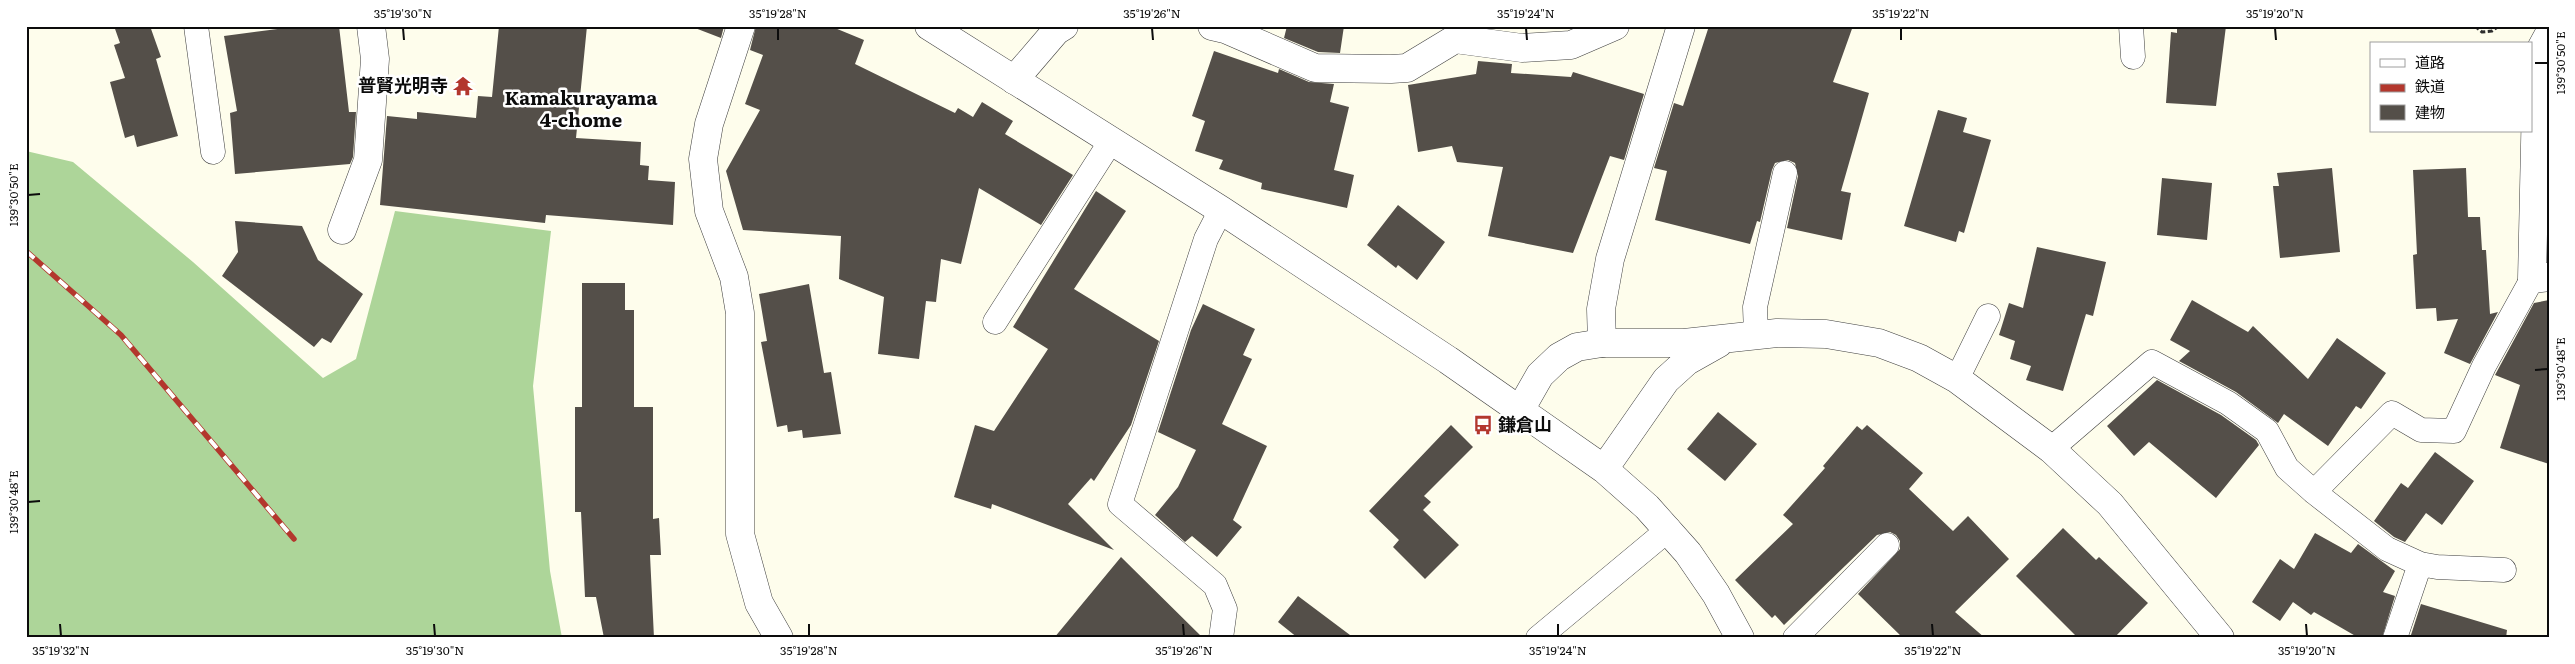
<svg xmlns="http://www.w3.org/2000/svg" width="2575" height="664" font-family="Literata,'Noto Sans JP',serif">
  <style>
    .forest { fill: #add599 }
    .building { fill: #544f49 }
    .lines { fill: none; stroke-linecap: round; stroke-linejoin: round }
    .service-casing { stroke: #3f3f3f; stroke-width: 25 }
    .minor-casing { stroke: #3f3f3f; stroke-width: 29 }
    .tertiary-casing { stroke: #3f3f3f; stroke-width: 29 }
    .path { stroke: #2e2e2e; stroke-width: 3; stroke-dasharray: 5 2.5; stroke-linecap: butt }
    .service { stroke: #fff; stroke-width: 24 }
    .minor { stroke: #fff; stroke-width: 28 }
    .tertiary { stroke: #fff; stroke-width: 28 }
    .rail-casing { stroke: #b3372d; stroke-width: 5.5 }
    .rail { stroke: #fff; stroke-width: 4; stroke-dasharray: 11; stroke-linecap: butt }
    .ticks { fill: none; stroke: #0c0c0c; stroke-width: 2 }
    .labels { text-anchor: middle; stroke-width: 5; stroke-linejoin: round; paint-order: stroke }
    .poi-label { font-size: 18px; font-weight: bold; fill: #0c0c0c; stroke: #fff; text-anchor: end }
    .neighbourhood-label { font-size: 19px; font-weight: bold; fill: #0c0c0c; stroke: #fff }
    .neatline { fill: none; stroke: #0c0c0c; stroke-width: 2 }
    .ticks-label { font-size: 12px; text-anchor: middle; fill: #0c0c0c }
  </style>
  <rect width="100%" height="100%" fill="#fefdec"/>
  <path class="forest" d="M26,151L73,162L193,262L323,378L356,359L395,211L551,231L533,386L550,571L562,638H26Z"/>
  <path class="building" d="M114,26H150L161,57L156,59L178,136L137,147L134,135L125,138L110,82L125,78L114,45L120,43Z
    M301,26H339L349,112H356L353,157L350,164L235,174L230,113L237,111L224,36Z
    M499,26H587L576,138L641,142L640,165L649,166L648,180L675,182L673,225L546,215L545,223L380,205L387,116L417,119V112L476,118L478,96L492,97Z
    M695,26H724L721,38L695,28Z
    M756,26H830L864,40L855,64L955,113L958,108L973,117L982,102L1013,121L1005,134L1073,175L1041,225L979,188L961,264L941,259L936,302L926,301L919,359L878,354L884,297L839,279L841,236L743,230L726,171L760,110L745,104L763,55L750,50Z
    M1287,26H1344L1340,53L1318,52L1284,38Z
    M1709,26H1853L1833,82L1869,93L1841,191L1851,193L1842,240L1787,228L1798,176L1795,163L1788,160L1775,163L1772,170L1760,222L1757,221L1750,244L1655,220L1667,171L1654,168L1674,103L1683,106Z
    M2177,26H2226L2216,106L2166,103L2171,32L2177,33Z
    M1214,51L1278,73L1279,69L1309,82L1334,84L1330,102L1349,107L1334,170L1354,175L1347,208L1261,189L1262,183L1219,169L1223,160L1195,151L1205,121L1192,116Z
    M1478,61L1512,64L1511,73L1571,77L1573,72L1644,94L1624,160L1610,156L1573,253L1488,236L1503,167L1457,162L1452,146L1418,152L1408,85L1476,74Z
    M1938,110L1967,118L1963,132L1991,140L1964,233L1959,231L1956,242L1904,226Z
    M2332,168L2340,252L2280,258L2273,186H2279L2277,173Z
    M2466,168L2468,217H2480L2482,250H2486L2490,314L2498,312L2470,364L2444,353L2458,319L2437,321L2436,308L2416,309L2413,255L2417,254L2413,170Z
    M2162,178L2212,183L2207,240L2157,235Z
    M1096,191L1126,211L1074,289L1159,341L1131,425L1094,481L1091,478L1068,504L1114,550L992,504L991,509L954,497L975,425L994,431L1048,349L1013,327Z
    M1398,205L1445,242L1417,280L1398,265L1396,268L1367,245Z
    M235,221L302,226L318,260L363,294L331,343L322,338L314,347L222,276L238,252Z
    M2037,247L2106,262L2093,316L2086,314L2063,391L2026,380L2031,366L2010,359L2015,341L1999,335L2009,303L2023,308Z
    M582,283H625V310H634V407H653V519L659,518L661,555H650L654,638H604L596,597H585L581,512H575V407H582Z
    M809,284L824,373L831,372L841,434L803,438L802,430L788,432L787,425L777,427L761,342L767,341L759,294Z
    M2192,300L2248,332L2253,326L2308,379L2337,338L2386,373L2361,409L2356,406L2328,446L2284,414L2278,423L2236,392L2179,361L2190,351L2170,340Z
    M2549,300V464L2500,448L2520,385L2495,375L2534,303Z
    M1203,304L1255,329L1243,355L1252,359L1222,424L1267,446L1233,520L1242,527L1217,557L1192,536L1185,542L1155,515L1178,487L1196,450L1158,432L1191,330Z
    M2157,380L2221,415L2256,440L2259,445L2216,498L2149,442L2134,456L2107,426Z
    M1718,412L1757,444L1725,481L1687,449Z
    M1451,425L1473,447L1424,496L1431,502L1423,510L1459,545L1425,579L1393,547L1399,540L1369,511Z
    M1867,425L1923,473L1909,489L1953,531L1968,516L2009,559L1955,612L1985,638H1903L1858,594L1900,549V541L1896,535L1890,532L1877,535L1784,625L1775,615L1772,618L1735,580L1793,524L1783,515L1825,468L1823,466L1857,426L1862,430Z
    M2435,452L2474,481L2442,525L2426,513L2405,542L2394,537L2374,521L2401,483L2408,488Z
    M2063,528L2096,560L2099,557L2148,603L2114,638H2078L2016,576Z
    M2315,533L2351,553L2358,544L2395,571L2383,592L2395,596L2382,638H2359L2314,612L2311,615L2293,602L2280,621L2252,602L2280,559L2294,569Z
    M1121,557L1203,638H1054Z
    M1298,596L1354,638H1298L1278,622Z
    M2421,604L2507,630L2506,638H2410Z"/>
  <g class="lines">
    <defs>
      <path id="service" d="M196,26L213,152
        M2131,26L2133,57
        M995,322L1111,141
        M1756,334L1755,307L1785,173
        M1957,379L1988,316
        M2051,449L2152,362L2228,403L2267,431L2287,468L2314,492L2387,549L2420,564L2437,567L2504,570
        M2314,492L2392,413L2421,430L2454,431L2484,366L2532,279
        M1221,638L1225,609L1215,585L1120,504L1206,239L1221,210
        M1538,638L1669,529
        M1795,638L1887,545
        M2395,638L2420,564"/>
      <path id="minor" d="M741,26L709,124L703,159L709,211L734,277L740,313V534L759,603L779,638
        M1212,26L1225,29L1315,68L1391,69L1407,68L1455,39L1522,48L1571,45L1615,26
        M2549,34L2537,56L2532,279L2549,277
        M1014,80L1056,31L1064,26
        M342,230L368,160L375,59L371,26
        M1602,343L1601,309L1610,259L1681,26"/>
      <path id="tertiary" d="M929,26L1221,210L1448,360L1604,469L1647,507L1688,553L1716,594L1740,638
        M1520,410L1540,375L1559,357L1577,347L1602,343H1684L1777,333L1826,334L1879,343L1919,358L1957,379L2051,449L2110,504L2220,638
        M1604,469L1666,380L1687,361L1719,343"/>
    </defs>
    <use href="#service" class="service-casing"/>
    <use href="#minor" class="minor-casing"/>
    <use href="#tertiary" class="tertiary-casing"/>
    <path class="path" d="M2475,26L2482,32L2492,31L2499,26"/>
    <use href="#service" class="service"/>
    <use href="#minor" class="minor"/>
    <use href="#tertiary" class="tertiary"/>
    <defs>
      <path id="rail" d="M26,251L121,335L294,539"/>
    </defs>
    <use href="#rail" class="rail-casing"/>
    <use href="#rail" class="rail"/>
  </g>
  <path class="ticks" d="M403,28L404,40M778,28V40M1152,28L1153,40M1526,28L1527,40M1901,28V40M2275,28L2276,40M2535,63H2548M28,195L40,194M2535,370L2548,369M28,502L40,501M60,624L61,636M434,624L435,636M809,624V636M1183,624L1184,636M1558,624V636M1932,624L1933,636M2306,624L2307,636"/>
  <defs>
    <symbol id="temple-bare" viewBox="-9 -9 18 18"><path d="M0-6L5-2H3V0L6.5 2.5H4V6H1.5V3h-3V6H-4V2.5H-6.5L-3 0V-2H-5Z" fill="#b3372d" stroke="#fff" stroke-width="2.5" paint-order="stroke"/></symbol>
    <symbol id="bus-bare" viewBox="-9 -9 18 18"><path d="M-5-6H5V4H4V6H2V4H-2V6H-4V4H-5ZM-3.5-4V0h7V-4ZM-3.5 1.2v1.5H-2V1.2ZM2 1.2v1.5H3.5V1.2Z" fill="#b3372d" stroke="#fff" stroke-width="2.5" paint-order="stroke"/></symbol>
  </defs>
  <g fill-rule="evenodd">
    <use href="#temple-bare" x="449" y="72" width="28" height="28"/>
    <use href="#bus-bare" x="1469" y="411" width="28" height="28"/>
  </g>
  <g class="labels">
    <g class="poi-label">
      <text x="448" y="92">普賢光明寺</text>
      <text x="1498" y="431" text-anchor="start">鎌倉山</text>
    </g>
    <g class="neighbourhood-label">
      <text x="581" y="105">Kamakurayama<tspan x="581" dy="22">4-chome</tspan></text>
    </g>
  </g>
  <rect width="2575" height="664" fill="none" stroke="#ffffff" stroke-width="55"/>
  <rect x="2370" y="42" width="162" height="90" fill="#ffffff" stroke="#9e9e9e"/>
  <rect x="2380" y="59" width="25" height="8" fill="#ffffff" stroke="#9e9e9e"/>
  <text x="2415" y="68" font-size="15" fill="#0c0c0c">道路</text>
  <rect x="2380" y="84" width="25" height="8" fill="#b3372d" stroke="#9e9e9e"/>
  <text x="2415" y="92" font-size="15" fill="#0c0c0c">鉄道</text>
  <rect x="2380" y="105" width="25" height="15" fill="#544f49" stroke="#9e9e9e"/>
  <text x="2415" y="118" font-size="15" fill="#0c0c0c">建物</text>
  <rect x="28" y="28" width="2520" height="608" class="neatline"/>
  <g class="ticks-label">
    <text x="403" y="18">35°19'30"N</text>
    <text x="778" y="18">35°19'28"N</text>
    <text x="1152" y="18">35°19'26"N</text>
    <text x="1526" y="18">35°19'24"N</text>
    <text x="1901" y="18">35°19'22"N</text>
    <text x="2275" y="18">35°19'20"N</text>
    <text transform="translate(2561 63) rotate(-90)" y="4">139°30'50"E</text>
    <text transform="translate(14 195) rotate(-90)" y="4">139°30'50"E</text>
    <text transform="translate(2561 369) rotate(-90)" y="4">139°30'48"E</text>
    <text transform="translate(14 502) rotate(-90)" y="4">139°30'48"E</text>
    <text x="61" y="655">35°19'32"N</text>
    <text x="435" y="655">35°19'30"N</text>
    <text x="809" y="655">35°19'28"N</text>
    <text x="1184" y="655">35°19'26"N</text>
    <text x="1558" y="655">35°19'24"N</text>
    <text x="1933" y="655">35°19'22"N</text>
    <text x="2307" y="655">35°19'20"N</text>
  </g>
</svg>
